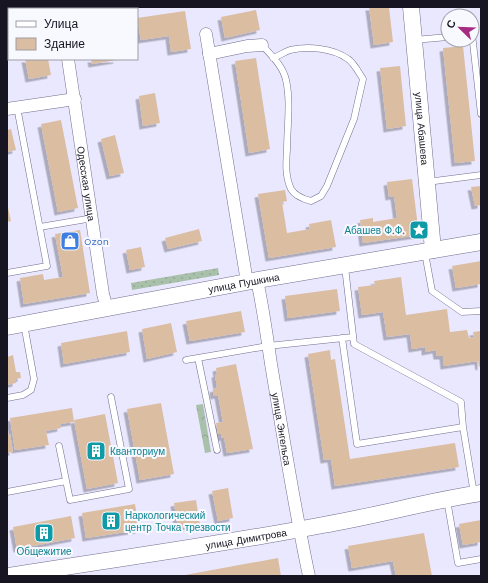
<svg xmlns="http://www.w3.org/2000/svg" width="488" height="583" font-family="'Work Sans',sans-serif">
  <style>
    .grass { fill: url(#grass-dots) }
    .park { fill: url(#park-crowns) }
    .building { fill: #dbbda2; filter: url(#shadow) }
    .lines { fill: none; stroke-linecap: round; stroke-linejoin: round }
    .lane-casing { stroke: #726e8e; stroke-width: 7 }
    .street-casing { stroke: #726e8e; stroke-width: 13 }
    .secondary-casing { stroke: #726e8e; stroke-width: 17 }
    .lane { stroke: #fff; stroke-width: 6 }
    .street { stroke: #fff; stroke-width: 12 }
    .secondary { stroke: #fff; stroke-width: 16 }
    .labels { text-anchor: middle; stroke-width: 4; stroke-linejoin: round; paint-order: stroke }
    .street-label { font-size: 10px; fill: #161521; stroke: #f8f8ff }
    .culture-label { font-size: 10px; fill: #0d838f; stroke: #f8f8ff; text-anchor: start }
    .shop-label { font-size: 10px; fill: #366cbe; stroke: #f8f8ff; text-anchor: start }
  </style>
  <defs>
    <pattern id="grass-dots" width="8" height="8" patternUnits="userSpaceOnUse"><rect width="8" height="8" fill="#a9c1ab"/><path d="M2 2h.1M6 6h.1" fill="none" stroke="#91a593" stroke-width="1.8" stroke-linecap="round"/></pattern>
    <pattern id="park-crowns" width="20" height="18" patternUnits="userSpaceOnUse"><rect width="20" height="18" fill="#a9c1ab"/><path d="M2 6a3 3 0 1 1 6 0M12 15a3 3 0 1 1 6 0" fill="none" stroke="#91a593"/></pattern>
    <filter id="shadow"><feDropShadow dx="-3.5" dy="3.5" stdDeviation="0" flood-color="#0004"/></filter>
  </defs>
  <rect width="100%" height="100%" fill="#eae8ff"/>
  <path class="grass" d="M218,268L219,275L132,290L131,283Z"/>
  <path class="park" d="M203,404L211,452L205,453L196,405Z"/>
  <path class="building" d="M369,7H389L393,42L374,45Z
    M256,10L260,30L225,38L221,17Z
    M185,11L191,49L171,52L169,36L141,40L137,18Z
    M463,46L475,161L455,163L443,48Z
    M256,58L270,149L249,153L235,61Z
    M25,59H48L51,75L29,79Z
    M91,59H117V60L92,64Z
    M400,66L406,126L387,129L380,68Z
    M155,93L160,123L143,126L139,96Z
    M61,120L78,208L58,212L41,124Z
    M11,129L16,150L7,152V130Z
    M115,135L124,173L110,176L101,139Z
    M412,179L419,235L363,243L360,220L373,218V222L397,218L394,196L389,197L387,182Z
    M481,186V205L475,206L471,187Z
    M285,190L287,201L282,202L287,233L310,229L309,224L331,220L336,247L269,258L258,194Z
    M7,203L11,221L7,222Z
    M199,229L202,241L168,249L165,238Z
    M80,230L90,293L24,304L20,278L43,274L44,280L63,277L55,234Z
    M141,247L145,267L130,270L126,250Z
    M481,261V284L456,288L452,266Z
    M401,277L406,315L447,309L450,332L467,330L469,338L474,337L473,332L481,331V366L479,367L478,361L444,366L443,356H437L436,350L425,352V347L412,349L410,334L387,337L383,312L362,315L358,287L375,285L374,281Z
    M337,289L340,311L288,318L285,296Z
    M241,311L245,332L190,341L186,321Z
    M171,323L177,352L147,359L142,329Z
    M127,331L130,352L64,364L61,343Z
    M330,350L331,360L335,359L350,459L455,443L459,467L335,486L331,459L324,460L308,354Z
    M13,355L16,372H20L21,378L16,379V383L7,385V357Z
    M236,364L253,449L227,453L224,437L221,438V434H218L216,423L223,422L218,395L214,396L213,389L217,388L215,374H217L216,368Z
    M161,403L174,474L140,480L127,409Z
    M72,408L74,422L60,424L61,428L46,431L49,445L15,450L10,418Z
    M105,414L118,483L87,489L74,420Z
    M7,434H10L13,452L7,453Z
    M228,488L233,518L218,521L212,491Z
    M196,500L200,525L178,528L174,503Z
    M135,504L139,530L86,538L82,513Z
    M71,516L75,538L17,549L13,527Z
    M481,520V542L463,545L459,524Z
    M424,533L432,576H396L393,561L352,568L348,546Z
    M278,558L281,576H185V575Z"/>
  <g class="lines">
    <defs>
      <path id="lane" d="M472,34L481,114
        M414,40L448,37
        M262,45C271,55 283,66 286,80C291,102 287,127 287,150C286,163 285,176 291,189C295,196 303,199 311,201L321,196L327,186L354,119L363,79C359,73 354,63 348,59C333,48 308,46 290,50C284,52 279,56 273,58
        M427,182L481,175
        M40,227L87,219
        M425,253L432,291L462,312L481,311
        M345,267L354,344L461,402L463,427L474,494
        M7,273L47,266L17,107
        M342,338L357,444L463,427
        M198,358L217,450
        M186,360L268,346L353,337
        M7,398L23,395L31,390L34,379L24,324
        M59,446L70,500L129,489L111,397
        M7,492L66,481
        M447,500L458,563L481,559"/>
      <g id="street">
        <path d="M59,7V9"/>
        <path d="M206,34L247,282"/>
        <path d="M209,54L247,46L262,45"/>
        <path id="s1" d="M68,59L103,294L107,309"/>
        <path d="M7,109L75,99"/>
        <path id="s2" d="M257,280C263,308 267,336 271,364C283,435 294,506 309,576"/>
      </g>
      <g id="secondary">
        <path id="s3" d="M411,7L433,250"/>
        <path id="s4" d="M7,327L252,281L481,242"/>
        <path id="s5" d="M9,576C113,559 219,545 323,525C376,516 428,501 481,493"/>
      </g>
    </defs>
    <use href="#lane" class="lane-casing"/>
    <use href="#street" class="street-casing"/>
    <use href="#secondary" class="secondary-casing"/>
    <use href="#lane" class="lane"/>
    <use href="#street" class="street"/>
    <use href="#secondary" class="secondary"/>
  </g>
  <defs>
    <symbol id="sight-square" viewBox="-11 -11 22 22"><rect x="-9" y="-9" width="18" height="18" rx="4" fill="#0f9aa8" stroke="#f8f8ff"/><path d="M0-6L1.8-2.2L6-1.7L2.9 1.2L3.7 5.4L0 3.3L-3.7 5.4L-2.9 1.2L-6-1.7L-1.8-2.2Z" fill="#fff"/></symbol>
    <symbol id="shop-square" viewBox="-11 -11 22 22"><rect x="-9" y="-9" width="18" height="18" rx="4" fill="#3f7fe0" stroke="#f8f8ff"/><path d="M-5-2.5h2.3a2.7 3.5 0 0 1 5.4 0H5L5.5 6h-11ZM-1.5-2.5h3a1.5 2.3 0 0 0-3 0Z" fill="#fff"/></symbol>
    <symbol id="building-square" viewBox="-11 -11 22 22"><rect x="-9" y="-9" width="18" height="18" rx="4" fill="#0f9aa8" stroke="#f8f8ff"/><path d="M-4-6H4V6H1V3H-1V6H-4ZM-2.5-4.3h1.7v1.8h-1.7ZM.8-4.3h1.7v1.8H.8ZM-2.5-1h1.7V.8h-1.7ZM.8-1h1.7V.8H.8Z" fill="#fff"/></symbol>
  </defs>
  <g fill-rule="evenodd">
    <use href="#sight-square" x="408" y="219" width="22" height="22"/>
    <use href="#shop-square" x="59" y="230" width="22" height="22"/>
    <use href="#building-square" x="85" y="440" width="22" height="22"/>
    <use href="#building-square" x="100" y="510" width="22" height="22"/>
    <use href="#building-square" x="33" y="522" width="22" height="22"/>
  </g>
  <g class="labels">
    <g class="street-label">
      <text dy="4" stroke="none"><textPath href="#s3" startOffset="122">улица Абашева</textPath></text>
      <text dy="4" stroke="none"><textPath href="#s1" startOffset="126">Одесская улица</textPath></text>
      <text dy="4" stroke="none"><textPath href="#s4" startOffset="241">улица Пушкина</textPath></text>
      <text dy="4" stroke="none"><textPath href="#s2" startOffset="151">улица Энгельса</textPath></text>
      <text dy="4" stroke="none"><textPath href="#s5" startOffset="240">улица Димитрова</textPath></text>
    </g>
    <g class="culture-label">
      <text x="405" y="234" text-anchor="end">Абашев Ф.Ф.</text>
      <text x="110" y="455">Кванториум</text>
      <text x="125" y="519">Наркологический<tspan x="125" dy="12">центр Точка трезвости</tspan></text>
      <text x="44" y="555" text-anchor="middle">Общежитие</text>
    </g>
    <g class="shop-label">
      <text x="84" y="245">Ozon</text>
    </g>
  </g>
  <rect width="488" height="583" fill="none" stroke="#161521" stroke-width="16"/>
  <rect x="8" y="8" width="130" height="52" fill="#f8f8ff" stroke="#9e9da6"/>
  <rect x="16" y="21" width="20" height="6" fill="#ffffff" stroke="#9e9da6"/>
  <text x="44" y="28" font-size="12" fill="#161521">Улица</text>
  <rect x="16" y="38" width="20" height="12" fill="#dbbda2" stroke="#9e9da6"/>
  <text x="44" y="48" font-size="12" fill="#161521">Здание</text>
  <g transform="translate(460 28) rotate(293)"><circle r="19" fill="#f8f8ff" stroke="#9e9da6"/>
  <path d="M0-3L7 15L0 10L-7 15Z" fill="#a52c82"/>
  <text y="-6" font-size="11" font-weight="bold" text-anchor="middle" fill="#161521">С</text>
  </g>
</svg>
